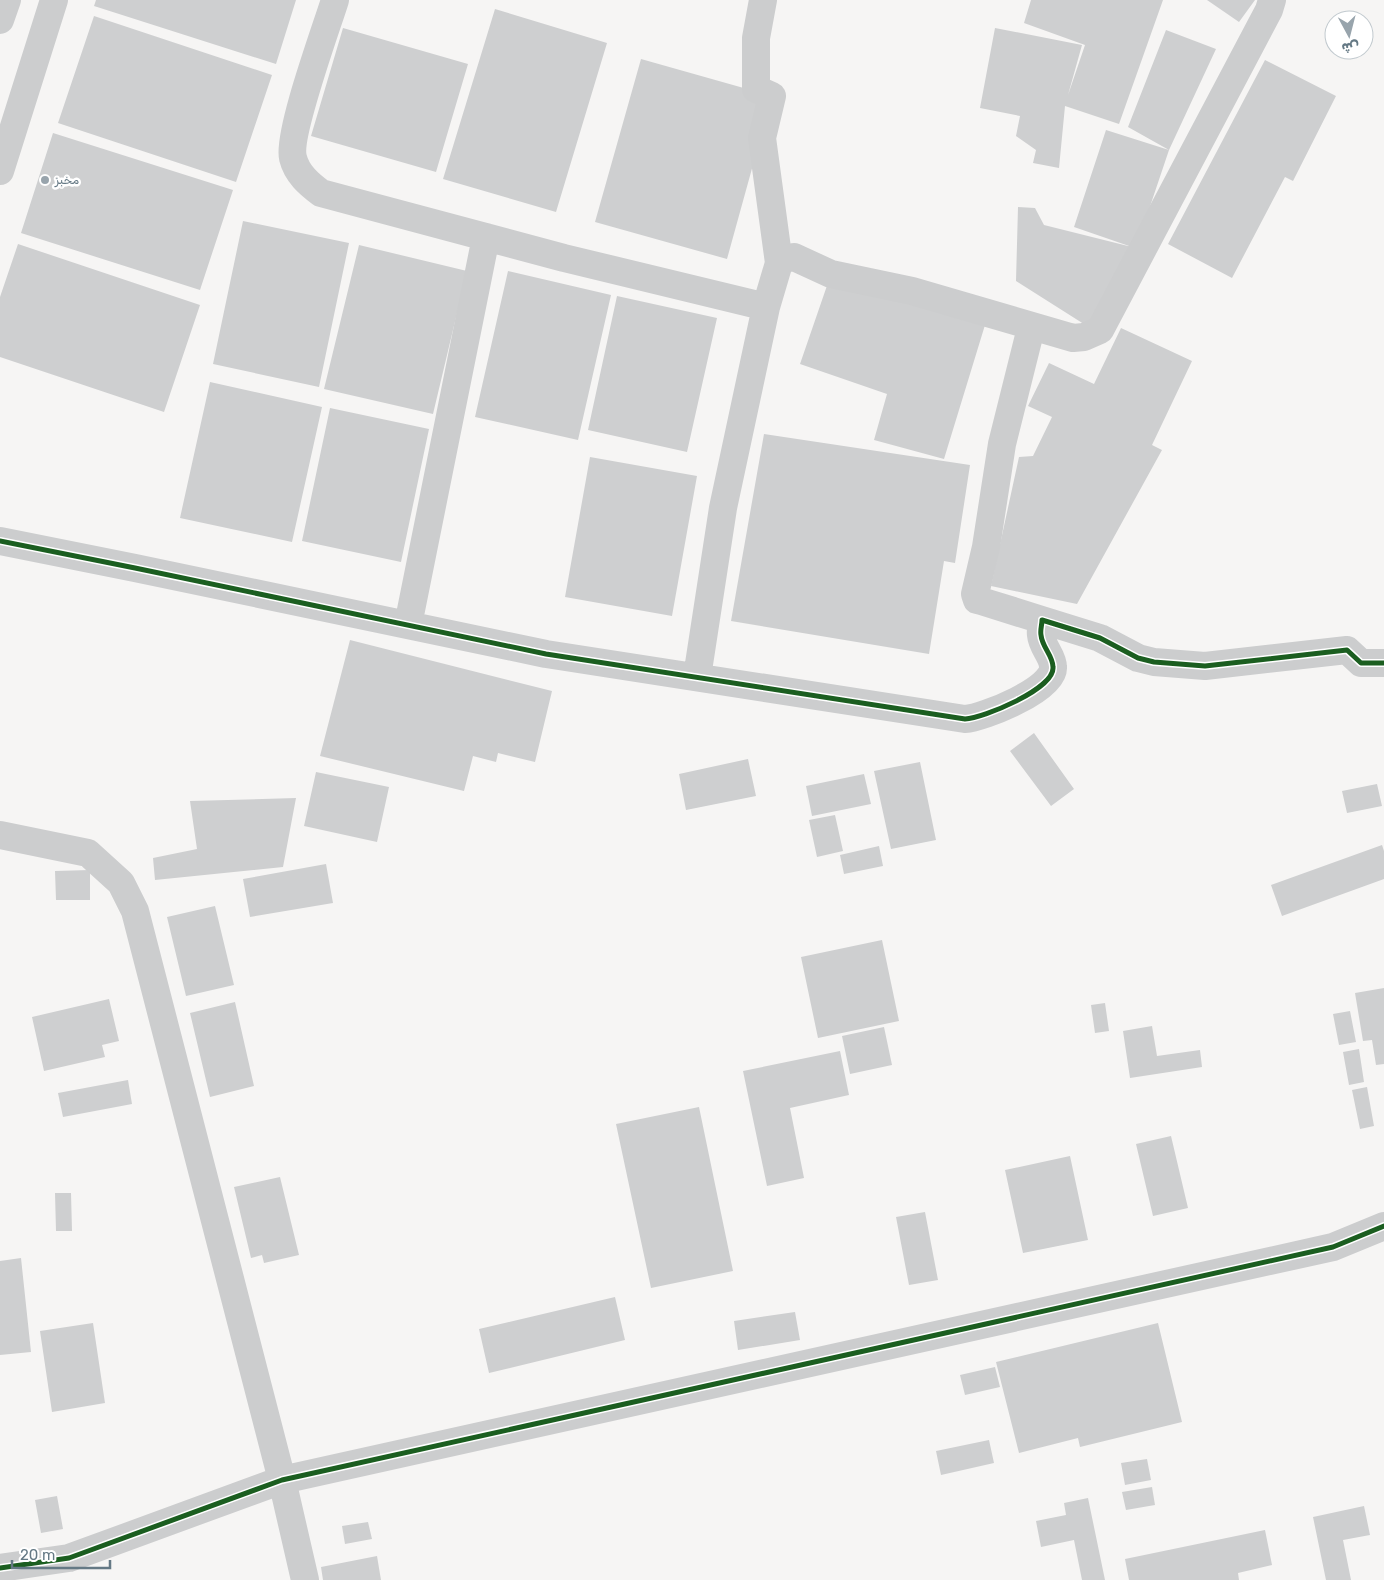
<svg xmlns="http://www.w3.org/2000/svg" width="1384" height="1580" font-family="Rubik,'Noto Naskh Arabic',sans-serif">
  <style>
    .building { fill: #cecfd0 }
    .lines { fill: none; stroke-linecap: round; stroke-linejoin: round }
    .minor { stroke: #cccdce; stroke-width: 28 }
    .cycleway-casing { stroke: #fff; stroke-width: 8 }
    .cycleway { stroke: #1b5e20; stroke-width: 5 }
    .poi-dot { fill: #98a4ac; stroke: #fff; stroke-width: 2 }
    .labels { text-anchor: middle; stroke-width: 5; stroke-linejoin: round; paint-order: stroke }
    .poi-label { font-size: 12px; fill: #657985; stroke: #fff; text-anchor: start }
  </style>
  <rect width="100%" height="100%" fill="#f6f5f4"/>
  <path class="building" d="M96,0H296L276,64L94,6Z
    M1031,0H1163L1119,124L1065,106L1059,168L1033,163L1036,150L1016,136L1020,116L980,108L995,28L1082,45L1068,95L1085,45L1024,23Z
    M1207,0H1255L1239,22Z
    M495,9L607,43L556,212L443,179Z
    M94,16L272,75L236,182L58,123Z
    M343,28L468,64L436,172L311,136Z
    M1166,30L1216,49L1169,150L1136,248L1087,326L1016,281L1018,207L1035,208L1044,225L1132,247L1074,227L1106,130L1169,150L1128,127Z
    M641,59L772,96L727,259L595,222Z
    M1265,60L1336,96L1293,181L1285,177L1232,278L1168,244Z
    M53,133L233,190L200,290L21,233Z
    M243,221L349,243L319,387L213,364Z
    M18,244L200,305L164,412L0,357V297Z
    M359,245L467,271L433,414L324,389Z
    M508,271L611,295L578,440L475,417Z
    M831,274L985,325L944,459L874,440L887,394L800,364Z
    M617,296L717,318L687,452L588,430Z
    M1121,328L1192,361L1152,445L1162,450L1077,604L991,586L1019,457L1033,456L1052,417L1028,406L1049,363L1094,384Z
    M210,382L322,407L292,542L180,518Z
    M330,408L429,429L401,562L302,541Z
    M764,434L970,465L955,563L944,561L929,654L731,621Z
    M590,457L697,476L672,616L565,597Z
    M350,640L552,691L535,762L498,753L496,762L473,756L464,791L320,756Z
    M1034,733L1074,789L1051,806L1010,751Z
    M748,759L756,796L686,810L679,774Z
    M920,762L936,840L891,849L874,771Z
    M316,772L389,787L377,842L304,826Z
    M864,774L871,804L812,816L806,786Z
    M1377,784L1382,806L1347,813L1342,791Z
    M296,798L283,867L155,880L153,858L197,849L190,801Z
    M835,815L843,851L817,857L809,820Z
    M1382,845L1384,851V879L1282,916L1271,885Z
    M879,846L883,866L844,874L840,855Z
    M326,864L333,903L250,917L243,879Z
    M90,870V900H56L55,871Z
    M215,906L234,985L186,996L167,917Z
    M882,940L899,1021L818,1038L801,957Z
    M1384,988V1064L1376,1065L1372,1040L1363,1041L1355,993Z
    M109,999L119,1041L102,1045L105,1057L44,1071L32,1017Z
    M235,1002L254,1086L210,1097L190,1013Z
    M1105,1003L1109,1031L1095,1033L1091,1005Z
    M1350,1011L1356,1042L1339,1045L1333,1014Z
    M1152,1026L1157,1056L1200,1050L1202,1067L1130,1078L1123,1031Z
    M884,1027L892,1065L850,1074L842,1036Z
    M1359,1049L1364,1082L1349,1085L1343,1052Z
    M840,1051L849,1095L790,1108L804,1178L767,1186L743,1071Z
    M128,1080L132,1104L63,1117L58,1093Z
    M1367,1087L1374,1126L1360,1129L1352,1090Z
    M699,1107L733,1271L651,1288L616,1124Z
    M1171,1136L1188,1208L1153,1216L1136,1144Z
    M1070,1156L1088,1240L1023,1253L1005,1170Z
    M280,1177L299,1255L264,1263L262,1255L251,1258L234,1187Z
    M55,1193H71L72,1231H56Z
    M925,1212L938,1280L909,1285L896,1217Z
    M21,1258L31,1352L0,1355V1261Z
    M615,1297L625,1340L489,1373L479,1329Z
    M795,1312L800,1340L738,1350L734,1321Z
    M93,1323L105,1403L52,1412L40,1331Z
    M1158,1323L1182,1422L1080,1447L1078,1438L1019,1453L996,1362Z
    M995,1367L1000,1387L965,1395L960,1375Z
    M989,1440L994,1463L941,1475L936,1451Z
    M1147,1459L1151,1480L1125,1485L1121,1463Z
    M1152,1487L1155,1505L1126,1510L1122,1492Z
    M57,1496L63,1529L41,1533L35,1500Z
    M1088,1498L1105,1580H1082L1074,1540L1041,1547L1036,1521L1066,1515L1064,1503Z
    M1364,1506L1370,1535L1343,1540L1351,1580H1326L1313,1517Z
    M368,1522L372,1539L345,1544L342,1526Z
    M1265,1530L1272,1565L1238,1573L1239,1580H1129L1125,1559Z
    M377,1556L381,1580H323L321,1567Z"/>
  <g class="lines">
    <path class="minor" d="M335,0C326,29 287,135 293,158C297,174 309,184 321,193L564,258L766,307L723,508L697,677
      M763,0L756,38V89L772,96L762,138L779,263
      M0,20L7,0
      M0,171L54,0
      M766,307L779,263L783,259L794,257L831,274L912,291L1073,338L1084,337L1100,330L1269,10L1272,0
      M1031,328L1002,444L986,547L975,594L977,600L981,601L1042,620
      M0,541L135,568L546,654L965,719C983,718 1055,689 1053,667C1053,656 1042,647 1041,635C1040,630 1042,625 1042,620L1100,638L1138,658L1154,662L1205,666L1347,650L1361,663H1384
      M408,625L486,237
      M0,835L88,853L121,883L135,911L282,1480L305,1580
      M0,1568L69,1558L282,1480L1333,1247L1384,1226"/>
    <defs>
      <path id="cycleway" d="M0,541L135,568L546,654L965,719C983,718 1055,689 1053,667C1053,656 1042,647 1041,635C1040,630 1042,625 1042,620L1100,638L1138,658L1154,662L1205,666L1347,650L1361,663H1384
        M0,1568L69,1558L282,1480L1333,1247L1384,1226"/>
    </defs>
    <use href="#cycleway" class="cycleway-casing"/>
    <use href="#cycleway" class="cycleway"/>
  </g>
  <circle class="poi-dot" cx="45" cy="180" r="5"/>
  <g class="labels">
    <g class="poi-label">
      <text x="55" y="184">مخبز</text>
    </g>
  </g>
  <g transform="translate(1349 35) rotate(173)"><circle r="24" fill="#ffffff" stroke="#c1c9ce"/>
  <path d="M0-4L9 19L0 12L-9 19Z" fill="#98a4ac"/>
  <text y="-8" font-size="14" font-weight="bold" text-anchor="middle" fill="#657985">ش</text>
  </g>
  <path d="M12 1560v8h98v-8" fill="none" stroke="#657985" stroke-width="2.5"/>
  <text x="20" y="1560" font-size="15" fill="#657985" stroke="#ffffff" stroke-width="4" paint-order="stroke">20 m</text>
</svg>
